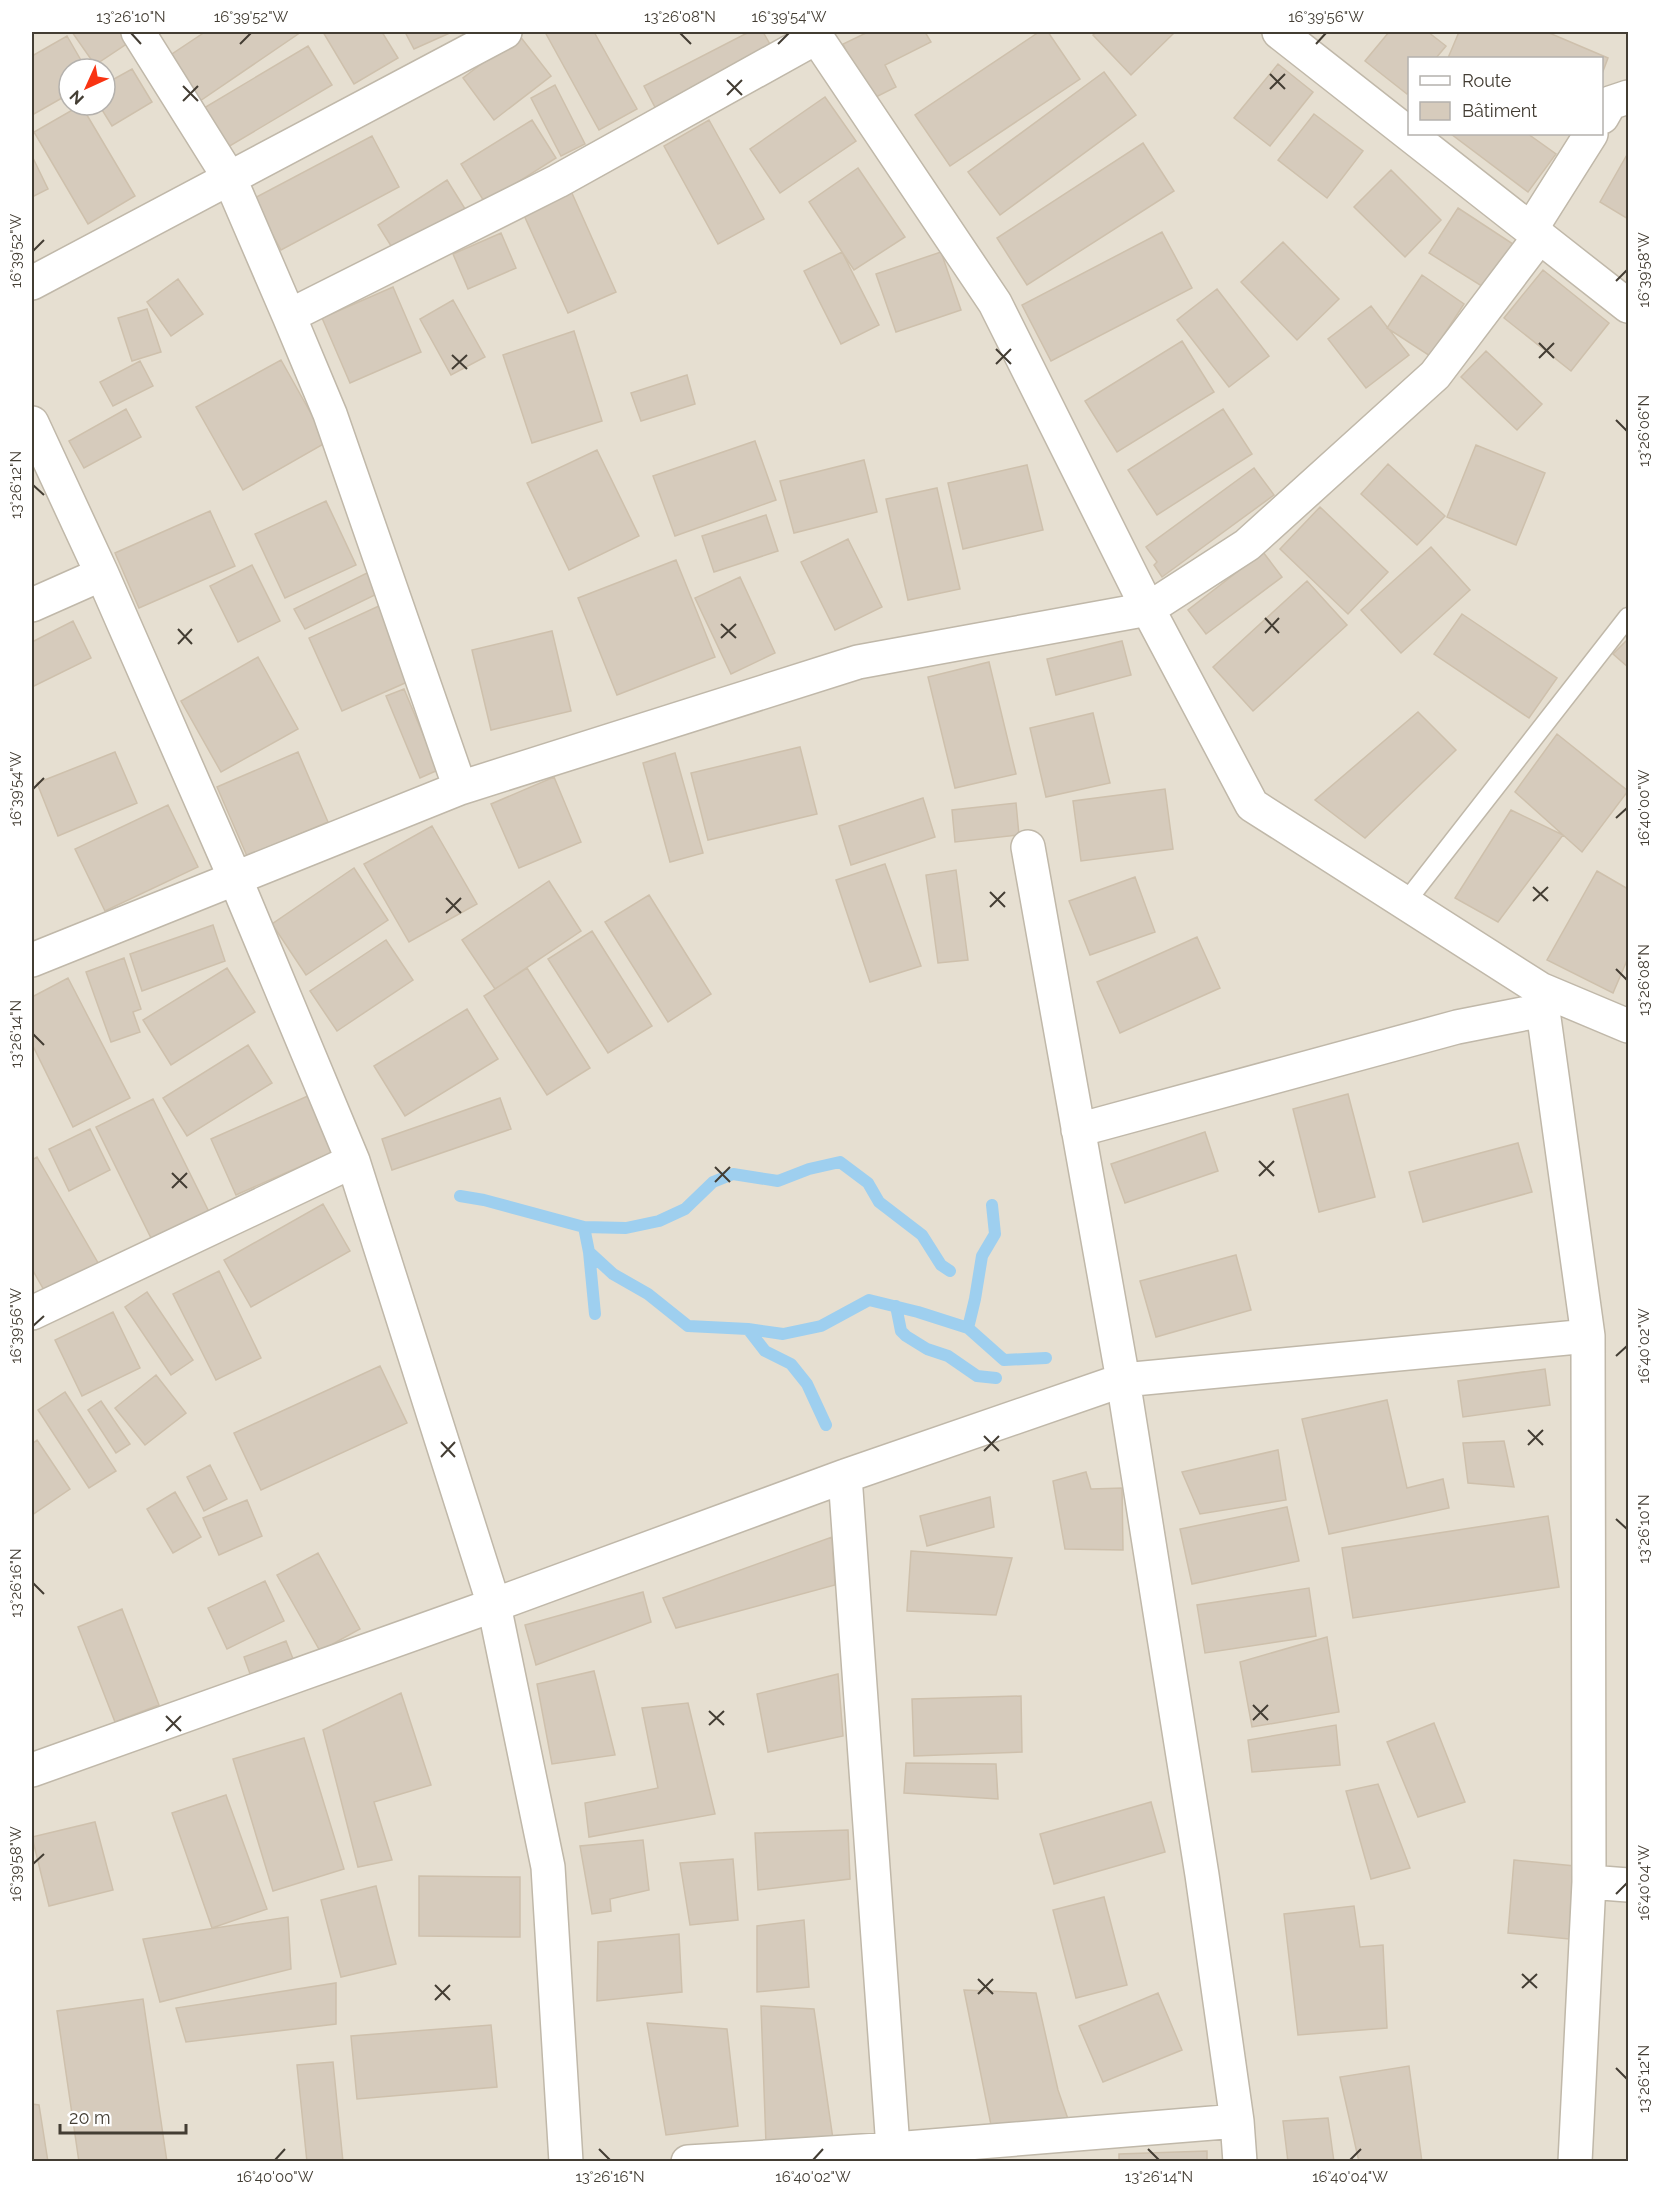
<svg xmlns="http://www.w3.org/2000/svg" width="1660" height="2193" font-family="Raleway,sans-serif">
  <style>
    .residential { fill: #e6dfd1; fill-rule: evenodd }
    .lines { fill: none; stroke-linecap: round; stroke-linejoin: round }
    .stream { stroke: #9ecfef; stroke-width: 12 }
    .building { fill: #d6cbbc; stroke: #cec0ac; stroke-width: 1.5 }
    .service-casing { stroke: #c0b8a9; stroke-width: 21 }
    .minor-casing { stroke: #c0b8a9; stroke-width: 36 }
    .service { stroke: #fff; stroke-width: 18 }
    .minor { stroke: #fff; stroke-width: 33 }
    .ticks { fill: none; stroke: #433d33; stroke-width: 2 }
    .neatline { fill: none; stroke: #433d33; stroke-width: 2 }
    .ticks-label { font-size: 15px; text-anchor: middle; fill: #433d33 }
  </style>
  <rect width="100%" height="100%" fill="#f2ede3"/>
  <path class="residential" d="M32,32H1628V2161H32ZM1410,58H1602V134H1410ZM69,69H105V105H69Z"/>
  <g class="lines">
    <path class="stream" d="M460,1196L484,1200L584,1227L589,1252L613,1274L648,1294L688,1326L748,1329L783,1334L821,1326L869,1300L918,1312L968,1328L1004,1360L1046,1358
      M584,1227L626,1228L659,1221L685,1209L713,1182L733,1174L778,1181L809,1169L840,1162L868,1183L879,1202L922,1235L941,1265L950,1271
      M589,1252L595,1314
      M896,1306L901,1331L906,1336L927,1349L948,1356L977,1376L996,1378
      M968,1328L975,1299L982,1256L995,1234L992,1205
      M748,1329L765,1351L791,1364L807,1384L826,1425"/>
  </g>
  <path class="building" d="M72,32H124L131,41L95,65Z
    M205,32H301L197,103L166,58Z
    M323,32H382L398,58L354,84Z
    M405,32H452L414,49Z
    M545,32H594L637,109L599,130Z
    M749,32H763L775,53L658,113L644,86Z
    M868,32H925L931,42L885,65L896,87L870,100L843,44Z
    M1039,32H1048L1080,79L950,166L915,115Z
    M1097,32H1175L1131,75L1093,35Z
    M1389,32H1428L1446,46L1436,58H1410V91L1407,94L1365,61Z
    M1459,32H1547L1608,58L1602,74V58H1448Z
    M519,35L551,76L494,120L463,78Z
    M67,36L86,69H69V94L34,114L32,110V56Z
    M308,46L332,85L228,147L204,108Z
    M1278,64L1313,92L1270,146L1234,118Z
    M132,69L152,102L112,126L99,105H105V84Z
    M1104,72L1136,115L1000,215L968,172Z
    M555,85L585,144L561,156L531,98Z
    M825,97L856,141L780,193L750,149Z
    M81,105L135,196L88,224L34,132Z
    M1314,114L1363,151L1327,198L1278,160Z
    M532,120L556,158L485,203L461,164Z
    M709,120L764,219L718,244L664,146Z
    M1451,134H1528L1556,154L1528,192Z
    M372,136L399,187L281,250L253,199Z
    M1143,143L1174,191L1027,285L997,238Z
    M1628,153V219L1600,202Z
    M32,156L48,189L32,197Z
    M858,168L905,237L854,270L809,202Z
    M1391,170L1441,220L1405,257L1354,207Z
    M447,180L467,212L398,257L378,225Z
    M571,191L616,292L568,313L523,213Z
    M1458,208L1516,246L1488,290L1429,253Z
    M1162,232L1192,288L1051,361L1022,305Z
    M501,233L516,268L468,289L453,254Z
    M1283,242L1339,299L1297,340L1241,282Z
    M842,252L879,325L841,344L804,271Z
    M941,252L961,310L896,332L876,274Z
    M1543,270L1609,323L1571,371L1504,318Z
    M1422,275L1464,304L1430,356L1387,328Z
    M178,279L203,314L171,336L147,302Z
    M393,287L421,352L350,383L322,318Z
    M1217,289L1269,356L1229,387L1177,320Z
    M453,300L485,357L451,375L420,319Z
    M1371,306L1409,355L1366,388L1328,339Z
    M147,309L161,352L132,361L118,318Z
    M574,331L602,421L532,443L503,355Z
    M1182,341L1214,392L1117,452L1085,401Z
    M1486,351L1542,404L1517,430L1461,377Z
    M281,360L327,442L243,490L196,407Z
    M140,361L153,386L113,406L100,382Z
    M687,375L695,404L641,421L631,393Z
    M126,409L141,437L84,468L69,441Z
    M1223,409L1252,454L1157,515L1128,470Z
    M755,441L776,500L675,536L653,476Z
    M1476,445L1545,473L1516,545L1447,517Z
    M597,450L639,536L569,570L527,483Z
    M864,460L877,512L794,533L780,481Z
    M1388,464L1445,516L1417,545L1361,494Z
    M1027,465L1043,530L963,549L948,483Z
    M1254,468L1274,495L1162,577L1154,565L1157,562L1146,547Z
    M937,488L960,589L908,600L886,499Z
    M326,501L356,565L285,598L255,534Z
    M1320,507L1388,572L1348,614L1280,549Z
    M210,511L235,566L139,608L115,553Z
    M766,515L778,551L714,572L702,536Z
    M848,539L882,607L835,630L801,562Z
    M1431,547L1470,590L1401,653L1361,610Z
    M1263,552L1282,577L1206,634L1188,610Z
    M676,560L715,657L617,695L578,598Z
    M252,565L280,621L238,642L210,586Z
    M369,572L379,593L305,629L294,609Z
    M740,577L775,653L731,674L695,598Z
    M1307,581L1347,625L1253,711L1213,667Z
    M381,605L414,679L342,711L309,638Z
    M1462,614L1557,678L1529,718L1434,654Z
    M73,621L91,658L32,687V642Z
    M552,631L571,711L491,730L472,650Z
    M1628,639V667L1613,654Z
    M1122,641L1131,675L1056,695L1047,659Z
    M258,657L298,729L221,772L181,701Z
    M989,662L1016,774L955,788L928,677Z
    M404,689L438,770L420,778L386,696Z
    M1418,712L1456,750L1365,838L1315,800Z
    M1093,713L1110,783L1046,797L1030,728Z
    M1557,734L1628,791L1582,852L1515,792Z
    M800,747L817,814L708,840L691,773Z
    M115,752L137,803L58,836L37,783Z
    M298,752L328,822L247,856L217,787Z
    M675,753L703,853L670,862L643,763Z
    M554,777L581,842L519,868L491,804Z
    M1165,789L1173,849L1081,861L1073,801Z
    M923,798L935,837L851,865L839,826Z
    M1016,803L1019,835L955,842L952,810Z
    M168,805L198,867L105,911L75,849Z
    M1511,810L1563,835L1498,922L1455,898Z
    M432,826L477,904L409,942L364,864Z
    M885,864L921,966L870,982L836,880Z
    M354,868L388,920L306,975L272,924Z
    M956,870L968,960L938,963L926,875Z
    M1597,871L1628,889V958L1613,993L1547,960Z
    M1135,877L1155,932L1090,955L1069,901Z
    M549,881L581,931L495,989L462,940Z
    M649,895L711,994L668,1022L605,922Z
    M213,925L225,961L142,991L130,954Z
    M592,931L652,1026L608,1053L548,959Z
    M1197,937L1220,988L1120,1033L1097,982Z
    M386,940L413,980L337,1031L310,991Z
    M124,958L141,1009L133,1012L140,1032L111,1042L86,972Z
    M227,968L255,1012L171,1065L143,1020Z
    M527,968L590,1068L547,1095L484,996Z
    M68,978L130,1098L73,1127L32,1044V997Z
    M467,1009L498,1059L405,1116L374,1066Z
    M248,1045L272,1083L187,1136L163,1098Z
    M1348,1094L1375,1197L1319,1212L1293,1109Z
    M310,1095L335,1151L236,1195L211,1139Z
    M500,1098L511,1129L392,1170L382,1139Z
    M153,1099L211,1216L154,1244L96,1127Z
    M90,1129L110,1170L69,1191L49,1149Z
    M1205,1132L1218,1171L1125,1203L1111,1164Z
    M1518,1143L1532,1192L1423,1222L1409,1172Z
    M37,1157L101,1268L49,1299L32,1269V1160Z
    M323,1204L350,1251L251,1307L224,1260Z
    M1236,1255L1251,1310L1156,1337L1140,1281Z
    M219,1271L261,1358L216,1380L173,1294Z
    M147,1292L193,1360L171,1375L125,1307Z
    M113,1312L140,1368L82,1396L55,1340Z
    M380,1366L407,1423L261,1490L234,1433Z
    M1545,1369L1550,1405L1463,1417L1458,1381Z
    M156,1375L186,1413L145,1445L115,1408Z
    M65,1392L116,1471L89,1488L38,1410Z
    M1387,1400L1407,1488L1443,1479L1449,1508L1329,1534L1302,1419Z
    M101,1401L130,1444L116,1453L88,1410Z
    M37,1440L70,1489L32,1515V1444Z
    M1504,1441L1514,1487L1468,1483L1463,1443Z
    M1278,1450L1286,1500L1200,1514L1182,1472Z
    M210,1465L227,1499L204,1511L187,1477Z
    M1086,1472L1091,1489L1122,1488L1123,1550L1065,1549L1053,1481Z
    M175,1492L201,1537L173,1553L147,1509Z
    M990,1497L994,1527L927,1546L920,1516Z
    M247,1500L262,1536L219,1555L203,1518Z
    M1287,1507L1299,1561L1192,1584L1180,1529Z
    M1548,1516L1559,1587L1353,1618L1342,1548Z
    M832,1537L835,1585L676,1628L663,1598Z
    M911,1551L1012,1558L996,1615L907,1611Z
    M318,1553L360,1629L320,1651L277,1575Z
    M265,1581L284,1621L227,1649L208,1608Z
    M1309,1588L1316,1636L1205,1653L1197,1605Z
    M643,1592L651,1622L536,1665L525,1625Z
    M122,1609L159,1705L115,1722L78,1627Z
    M1327,1637L1339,1712L1252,1727L1240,1662Z
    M286,1641L297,1669L254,1685L244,1657Z
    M594,1671L615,1755L552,1764L537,1684Z
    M838,1674L843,1736L768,1752L757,1694Z
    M401,1693L431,1785L374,1802L392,1860L358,1867L323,1730Z
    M1021,1696L1022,1752L914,1756L912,1699Z
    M688,1703L715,1814L589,1837L585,1803L658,1788L642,1708Z
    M1434,1723L1465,1802L1418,1817L1387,1742Z
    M1336,1725L1340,1765L1252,1772L1248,1740Z
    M304,1738L344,1869L273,1891L233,1759Z
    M906,1763L996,1764L998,1799L904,1793Z
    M1378,1784L1410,1868L1371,1879L1346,1791Z
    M226,1795L267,1909L212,1928L172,1813Z
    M1151,1802L1165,1852L1054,1884L1040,1834Z
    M95,1822L113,1890L49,1906L32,1837Z
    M848,1830L850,1879L758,1890L755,1833Z
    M643,1840L649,1890L610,1899L611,1911L592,1914L580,1846Z
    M733,1859L738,1920L690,1925L680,1863Z
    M1514,1860L1575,1866L1569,1939L1508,1933Z
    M419,1876L520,1877V1937L419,1936Z
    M376,1886L396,1964L341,1977L321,1900Z
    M1104,1897L1127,1985L1076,1998L1053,1910Z
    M1354,1906L1360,1947L1383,1945L1387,2028L1298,2035L1284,1914Z
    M288,1917L291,1969L160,2002L143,1939Z
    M804,1920L809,1987L757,1992V1926Z
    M679,1934L682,1992L597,2001L598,1942Z
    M336,1983V2024L186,2042L176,2008Z
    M964,1990L1036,1993L1058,2090L1068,2119L991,2125Z
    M1158,1993L1182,2050L1103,2082L1079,2026Z
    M143,1999L167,2162H79L57,2011Z
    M761,2006L814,2009L833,2139L766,2144Z
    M647,2023L727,2029L738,2126L666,2135Z
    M491,2025L497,2087L357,2099L351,2036Z
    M333,2062L343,2162H307L297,2065Z
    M1409,2066L1422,2162H1359L1340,2077Z
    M32,2104L39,2105L48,2162H32Z
    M1328,2118L1334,2162H1288L1283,2121Z
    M1207,2151V2162H1119V2154Z"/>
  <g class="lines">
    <defs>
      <path id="service" d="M1405,903L1628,617"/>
      <path id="minor" d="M138,32L230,179L289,316L330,414L460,788
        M813,32L995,303L1148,609L1252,805L1540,989L1628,1026
        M1279,32L1628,306
        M1602,117L1610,103L1628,97
        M1531,229L1591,134
        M32,283L505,32
        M289,316L558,181L817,37
        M32,423L102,574L235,878L353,1161L494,1605L548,1867L566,2162
        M32,605L102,574
        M1028,847L1123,1380L1202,1875L1237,2121L1240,2162
        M32,960L460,788L858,662L1148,609L1247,545L1435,375L1540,236
        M1540,989L1588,1336L1589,1882L1575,2162
        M1078,1130L1457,1027L1543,1010
        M32,1313L353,1161
        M845,1476L894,2162
        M32,1770L494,1605L845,1476L1123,1380L1588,1336
        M1589,1882L1628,1885
        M688,2162L894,2149L1237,2121"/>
    </defs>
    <use href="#service" class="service-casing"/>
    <use href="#minor" class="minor-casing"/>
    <use href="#service" class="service"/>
    <use href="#minor" class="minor"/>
  </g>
  <path class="ticks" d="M131,33L141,44M680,33L691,44M240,44L251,33M778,44L789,33M1316,44L1326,33M1270,74L1285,89M727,80L742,95M183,86L198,101M1270,89L1285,74M727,95L742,80M183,101L198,86M33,251L44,240M1616,281L1627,270M1539,343L1554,358M996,349L1011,364M452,355L467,369M1539,358L1554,343M996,364L1011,349M452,369L467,355M1616,420L1627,431M33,485L44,495M1265,618L1279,633M721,624L736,638M178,629L192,644M1265,633L1279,618M721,638L736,624M178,644L192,629M33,789L44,778M1616,818L1627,808M1533,887L1548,901M990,892L1005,907M446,898L461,913M1533,901L1548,887M990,907L1005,892M446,913L461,898M1616,969L1627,980M33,1034L44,1045M1259,1161L1274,1176M715,1167L730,1182M172,1173L187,1188M1259,1176L1274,1161M715,1182L730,1167M172,1188L187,1173M33,1326L44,1316M1616,1356L1627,1346M1528,1430L1543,1445M984,1436L999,1451M441,1442L455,1457M1528,1445L1543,1430M984,1451L999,1436M441,1457L455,1442M1616,1519L1627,1529M33,1583L44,1594M1253,1705L1268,1720M709,1711L724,1725M166,1716L181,1731M1253,1720L1268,1705M709,1725L724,1711M166,1731L181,1716M33,1864L44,1854M1616,1894L1627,1883M1522,1974L1537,1988M978,1979L993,1994M435,1985L450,2000M1522,1988L1537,1974M978,1994L993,1979M435,2000L450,1985M1616,2068L1627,2079M599,2149L610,2160M1148,2149L1159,2160M275,2160L285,2149M813,2160L823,2149M1350,2160L1361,2149"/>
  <rect width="1660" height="2193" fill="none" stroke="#ffffff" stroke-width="66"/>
  <rect x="1408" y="57" width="195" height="78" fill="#ffffff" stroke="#b4b1ad" stroke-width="1.5"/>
  <rect x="1420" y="76" width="30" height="9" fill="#ffffff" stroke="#b4b1ad" stroke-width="1.5"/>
  <text x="1462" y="87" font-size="18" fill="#433d33">Route</text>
  <rect x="1420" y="102" width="30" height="18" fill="#d6cbbc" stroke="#b4b1ad" stroke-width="1.5"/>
  <text x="1462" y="117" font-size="18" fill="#433d33">Bâtiment</text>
  <g transform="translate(87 87) rotate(225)"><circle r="28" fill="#ffffff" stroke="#b4b1ad" stroke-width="1.5"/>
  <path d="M0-4.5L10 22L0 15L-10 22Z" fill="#f93312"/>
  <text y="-9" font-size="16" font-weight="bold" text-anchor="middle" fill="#433d33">N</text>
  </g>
  <path d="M60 2124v9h126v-9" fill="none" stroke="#433d33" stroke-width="3"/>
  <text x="69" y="2124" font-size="18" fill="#433d33" stroke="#ffffff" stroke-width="4.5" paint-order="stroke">20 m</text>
  <rect x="33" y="33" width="1594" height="2127" class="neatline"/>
  <g class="ticks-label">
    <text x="131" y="22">13°26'10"N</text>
    <text x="251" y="22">16°39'52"W</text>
    <text x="680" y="22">13°26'08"N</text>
    <text x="789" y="22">16°39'54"W</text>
    <text x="1326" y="22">16°39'56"W</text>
    <text transform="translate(16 251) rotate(-90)" y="5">16°39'52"W</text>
    <text transform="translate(1644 270) rotate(-90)" y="5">16°39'58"W</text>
    <text transform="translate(1644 431) rotate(-90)" y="5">13°26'06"N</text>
    <text transform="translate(16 485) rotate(-90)" y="5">13°26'12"N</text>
    <text transform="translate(16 789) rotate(-90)" y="5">16°39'54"W</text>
    <text transform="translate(1644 808) rotate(-90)" y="5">16°40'00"W</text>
    <text transform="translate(1644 980) rotate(-90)" y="5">13°26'08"N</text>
    <text transform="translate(16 1034) rotate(-90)" y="5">13°26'14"N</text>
    <text transform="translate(16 1326) rotate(-90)" y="5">16°39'56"W</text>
    <text transform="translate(1644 1346) rotate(-90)" y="5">16°40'02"W</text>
    <text transform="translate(1644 1529) rotate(-90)" y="5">13°26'10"N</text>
    <text transform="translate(16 1583) rotate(-90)" y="5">13°26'16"N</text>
    <text transform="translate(16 1864) rotate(-90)" y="5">16°39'58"W</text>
    <text transform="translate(1644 1883) rotate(-90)" y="5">16°40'04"W</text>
    <text transform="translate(1644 2079) rotate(-90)" y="5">13°26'12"N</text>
    <text x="275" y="2182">16°40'00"W</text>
    <text x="610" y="2182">13°26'16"N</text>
    <text x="813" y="2182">16°40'02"W</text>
    <text x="1159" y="2182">13°26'14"N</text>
    <text x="1350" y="2182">16°40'04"W</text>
  </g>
</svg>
